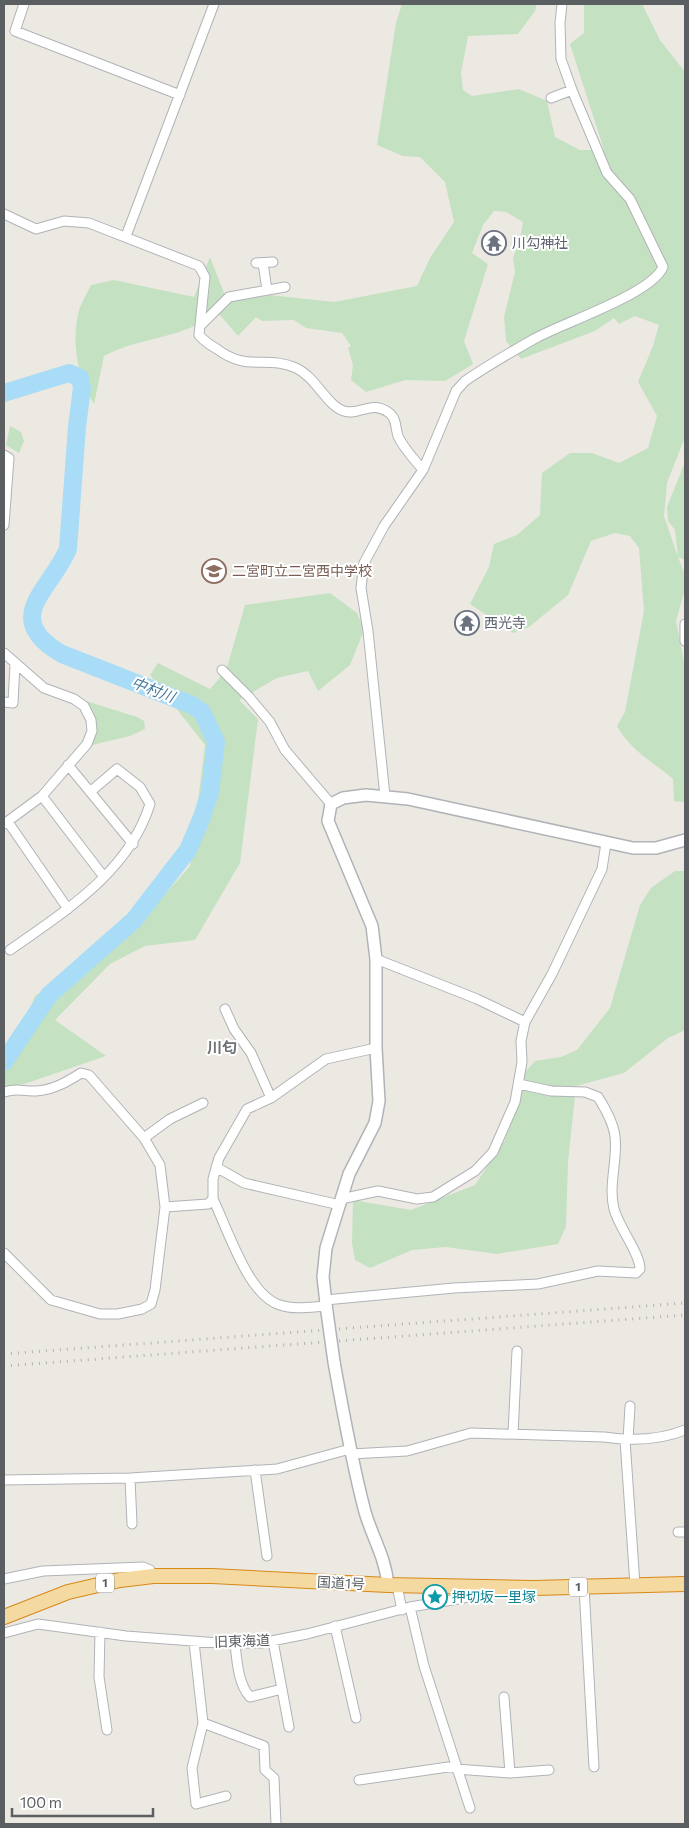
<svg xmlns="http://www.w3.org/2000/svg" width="689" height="1828" font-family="Commissioner,'Noto Sans JP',sans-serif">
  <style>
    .green { fill: #c4e1c1 }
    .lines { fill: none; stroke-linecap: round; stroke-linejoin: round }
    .river { stroke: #a9dcf6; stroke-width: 18 }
    .minor-casing { stroke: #b0b3b7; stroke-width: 11 }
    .tertiary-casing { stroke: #b0b3b7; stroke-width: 14 }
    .trunk-casing { stroke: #d88817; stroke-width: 16 }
    .minor { stroke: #fff; stroke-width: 9 }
    .tertiary { stroke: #fff; stroke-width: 11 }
    .trunk { stroke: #f4daa0; stroke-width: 14 }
    .rail { stroke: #b1b2b2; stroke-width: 3; stroke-dasharray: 1 6; stroke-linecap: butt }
    .tertiary-bridge-casing { stroke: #b0b3b7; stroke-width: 14; stroke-linecap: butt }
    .tertiary-bridge { stroke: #fff; stroke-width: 11 }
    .labels { text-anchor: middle; stroke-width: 4; stroke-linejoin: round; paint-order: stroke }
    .shield { fill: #fff; stroke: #8c8f91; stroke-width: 1 }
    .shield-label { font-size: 12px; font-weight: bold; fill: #5b5f62 }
    .worship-label { font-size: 14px; fill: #5b616d; stroke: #fff; text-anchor: start }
    .education-label { font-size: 14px; fill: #785e54; stroke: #fff; text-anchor: start }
    .street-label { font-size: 14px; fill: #5b5f62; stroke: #fff }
    .culture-label { font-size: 14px; fill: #0d838f; stroke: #fff; text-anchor: start }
    .water-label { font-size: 15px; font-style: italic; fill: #45799d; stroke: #fff }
    .neighbourhood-label { font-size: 15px; font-weight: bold; fill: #6c7174; stroke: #fff }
  </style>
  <rect width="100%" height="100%" fill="#ece9e3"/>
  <path class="green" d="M402,4H537L535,11L518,34L468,36L461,73L463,90L472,96L519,89L547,101L555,137L580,150H604L570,44L584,33V4H642L660,40L685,72V437L667,483L664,516L678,557L675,530L668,521L667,507L685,462V560L678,557L685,575V589L676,621L685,667V802L674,801L673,779C653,762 630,750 617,726L625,712L644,611L639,548L630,536L615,533L591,541L568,595L529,627L513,633L470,604L489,567L494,544L517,535L540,515L542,473L570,453H592L619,463L648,448L657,416L638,382L653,346L659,325L635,316L619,324L614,318L595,331L521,359L506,341L504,317L515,272L513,258L520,240L523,222L506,212L494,211L483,225L472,253L488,264L464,341L473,364L445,381L405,380L366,392L351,380L353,365L348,348L351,346L342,333L306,328L294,320L262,321L256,317L238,336L220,315C207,321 193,327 179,332C154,340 128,343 104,356L94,404C77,378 71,341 79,310C82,302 87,293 91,285L114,280L194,297L210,257L224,293L260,294L334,302L417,286L430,258L454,222L445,182L420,157L403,156L377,145L396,23Z
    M10,426L21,432L24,441L19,453L6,445Z
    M330,593L357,613L364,630L350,665L318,691L308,671L277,678L239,700L258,719L240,863L195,940L145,946L110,964L55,1020L106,1056L27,1083L4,1089V1074L35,996L137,926L190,866L205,745L150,675L158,663L210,689L226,671L245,605Z
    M86,701L137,717L144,721L145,729L130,736L92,745C99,728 97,716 86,701Z
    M675,871H685V1030L668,1038L624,1073L576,1086L568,1162L566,1227L558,1244L497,1254L446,1247L412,1250L370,1268L355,1260L352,1243L353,1200L411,1210L475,1185L505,1140L514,1084L535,1061L561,1057L577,1050L610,1008L640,905L651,888Z"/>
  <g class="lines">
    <path class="river" d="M4,393L69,373L80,378L82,388L77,427L68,549C51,590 0,618 62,654L192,705L202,712L216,742L210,792L202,817L188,850L134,920L49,995L4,1062"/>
    <defs>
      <path id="minor" d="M24,4L15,31L180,95
        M551,98L572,90
        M4,214L36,229L64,221L89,223L199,266L205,277L199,335C204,341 210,345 217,349C247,372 267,355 296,368C316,377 326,405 344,411C359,416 371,400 388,412C397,418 395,427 398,436C403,448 415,460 423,470
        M126,236L214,4
        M256,263L273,262
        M263,263L267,290
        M200,326L229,297L285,287
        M4,455L9,458L4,525
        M685,624V641
        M4,653L44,688L74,699L84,706L91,720L92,731L87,744L42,796L4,824
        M222,670L249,697L270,722L285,750L331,804
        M4,702L13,703L15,664
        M68,765L133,844
        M42,796L104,877
        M385,796L368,631L361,588L364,563L384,526L423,470L456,391L465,381C487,366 511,352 534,339C562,323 652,294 663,267L630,199L607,173L572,90L561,59L560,23L562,4
        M8,822L68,909
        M10,950C65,911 129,872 150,804L140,787L117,769L90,792
        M376,959L477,999L525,1022
        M225,1009L234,1029L251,1053L271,1098
        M4,1092C19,1087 22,1092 36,1091C53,1090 67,1082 81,1073L89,1075L144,1138L160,1165L165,1207L155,1290L151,1304L142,1309L118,1314H100L51,1300L4,1253
        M144,1138L170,1119L203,1103
        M216,1167L244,1183L340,1205
        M213,1199C227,1227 248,1296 280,1305C294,1310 311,1307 326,1306
        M341,1199L378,1191L417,1199L433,1197L475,1171L493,1152L515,1102L522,1062L521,1041L525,1022L552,974L602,869L606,843
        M165,1207L208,1204L213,1199V1179L219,1158L247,1109L271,1098L326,1059L376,1048
        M325,1300L454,1288L538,1284L598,1271L636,1273L640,1269C640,1253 619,1228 614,1209C608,1184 618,1161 615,1136C613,1122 605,1108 598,1097L585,1092L551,1091L519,1084
        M513,1434L517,1351
        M625,1440L635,1585
        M628,1440L630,1406
        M351,1454L407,1451L471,1433L604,1437C631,1441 660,1440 685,1430
        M255,1470L267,1556
        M130,1478L132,1524
        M4,1480L130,1478L277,1469L350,1449
        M678,1532H685
        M4,1579L43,1571L143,1567L150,1570L153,1576
        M397,1586L402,1610
        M584,1587L594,1767
        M410,1607L424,1666L470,1808
        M335,1626L356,1718
        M100,1632L99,1677L107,1730
        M4,1633L38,1624L126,1636L219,1643H261L307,1634L410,1607L464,1598L471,1587
        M273,1641L289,1727
        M194,1642L203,1723L192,1768L196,1804L226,1796
        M235,1644C237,1661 238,1684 250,1697L282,1689
        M504,1697L510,1773
        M203,1723L264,1746L265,1770L274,1778L276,1824
        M456,1769L510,1773L549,1770
        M359,1780L455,1766"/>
      <path id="tertiary" d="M327,1312L323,1277L326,1248L349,1174L375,1123L379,1101L376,1048V959L372,926L328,821L331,804L343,798L366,795L408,799L633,848H656L685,840
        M334,1362C343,1412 352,1463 365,1512C373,1539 385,1556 388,1585"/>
      <path id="trunk" d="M4,1617L68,1592L120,1580L153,1576H212L388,1585L534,1588L685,1584"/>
    </defs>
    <use href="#minor" class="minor-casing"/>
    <use href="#tertiary" class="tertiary-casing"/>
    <use href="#trunk" class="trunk-casing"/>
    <use href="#minor" class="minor"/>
    <use href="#tertiary" class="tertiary"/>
    <use href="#trunk" class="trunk"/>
    <path class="rail" d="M4,1354L685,1303
      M4,1366L685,1315"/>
    <defs>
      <path id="tertiary-bridge" d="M327,1312L334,1362"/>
    </defs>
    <use href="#tertiary-bridge" class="tertiary-bridge-casing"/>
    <use href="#tertiary-bridge" class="tertiary-bridge"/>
  </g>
  <defs>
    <symbol id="temple-ring" viewBox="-11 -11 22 22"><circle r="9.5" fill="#fff" stroke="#6b7280" stroke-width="1.5"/><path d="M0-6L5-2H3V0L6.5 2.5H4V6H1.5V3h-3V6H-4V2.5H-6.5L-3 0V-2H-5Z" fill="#6b7280"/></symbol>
    <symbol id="school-ring" viewBox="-11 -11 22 22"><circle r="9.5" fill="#fff" stroke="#8d6e63" stroke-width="1.5"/><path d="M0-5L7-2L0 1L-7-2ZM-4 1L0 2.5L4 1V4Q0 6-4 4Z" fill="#8d6e63"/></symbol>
    <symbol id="sight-ring" viewBox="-11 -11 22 22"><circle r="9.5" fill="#fff" stroke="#0f9aa8" stroke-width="1.5"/><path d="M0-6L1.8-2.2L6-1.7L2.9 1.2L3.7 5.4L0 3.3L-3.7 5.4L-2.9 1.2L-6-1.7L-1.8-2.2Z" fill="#0f9aa8"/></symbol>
  </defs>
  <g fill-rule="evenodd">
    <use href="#temple-ring" x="480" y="229" width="28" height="28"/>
    <use href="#school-ring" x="200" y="557" width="28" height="28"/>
    <use href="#temple-ring" x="453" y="609" width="28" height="28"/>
    <use href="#sight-ring" x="421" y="1583" width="28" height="28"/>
  </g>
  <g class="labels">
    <g class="shield">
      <rect x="96" y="1573.5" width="18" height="19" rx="4"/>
      <rect x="569" y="1577.5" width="18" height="19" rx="4"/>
    </g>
    <g class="shield-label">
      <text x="105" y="1587">1</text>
      <text x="578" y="1591">1</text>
    </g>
    <g class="worship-label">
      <text x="512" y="248">川勾神社</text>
      <text x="484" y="628">西光寺</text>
    </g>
    <g class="education-label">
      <text x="232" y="576">二宮町立二宮西中学校</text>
    </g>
    <g class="street-label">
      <text transform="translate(341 1583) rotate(3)" y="5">国道1号</text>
      <text transform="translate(242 1641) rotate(-2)" y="5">旧東海道</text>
    </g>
    <g class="culture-label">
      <text x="452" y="1602">押切坂一里塚</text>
    </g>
    <g class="water-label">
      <text transform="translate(153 690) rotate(21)" y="5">中村川</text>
    </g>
    <g class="neighbourhood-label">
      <text x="222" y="1053">川匂</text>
    </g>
  </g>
  <rect width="689" height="1828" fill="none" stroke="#5b5f62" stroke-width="10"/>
  <path d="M12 1808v8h141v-8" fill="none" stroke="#5b5f62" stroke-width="2.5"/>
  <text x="20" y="1808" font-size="15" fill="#5b5f62" stroke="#ffffff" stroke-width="4" paint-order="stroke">100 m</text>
</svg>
